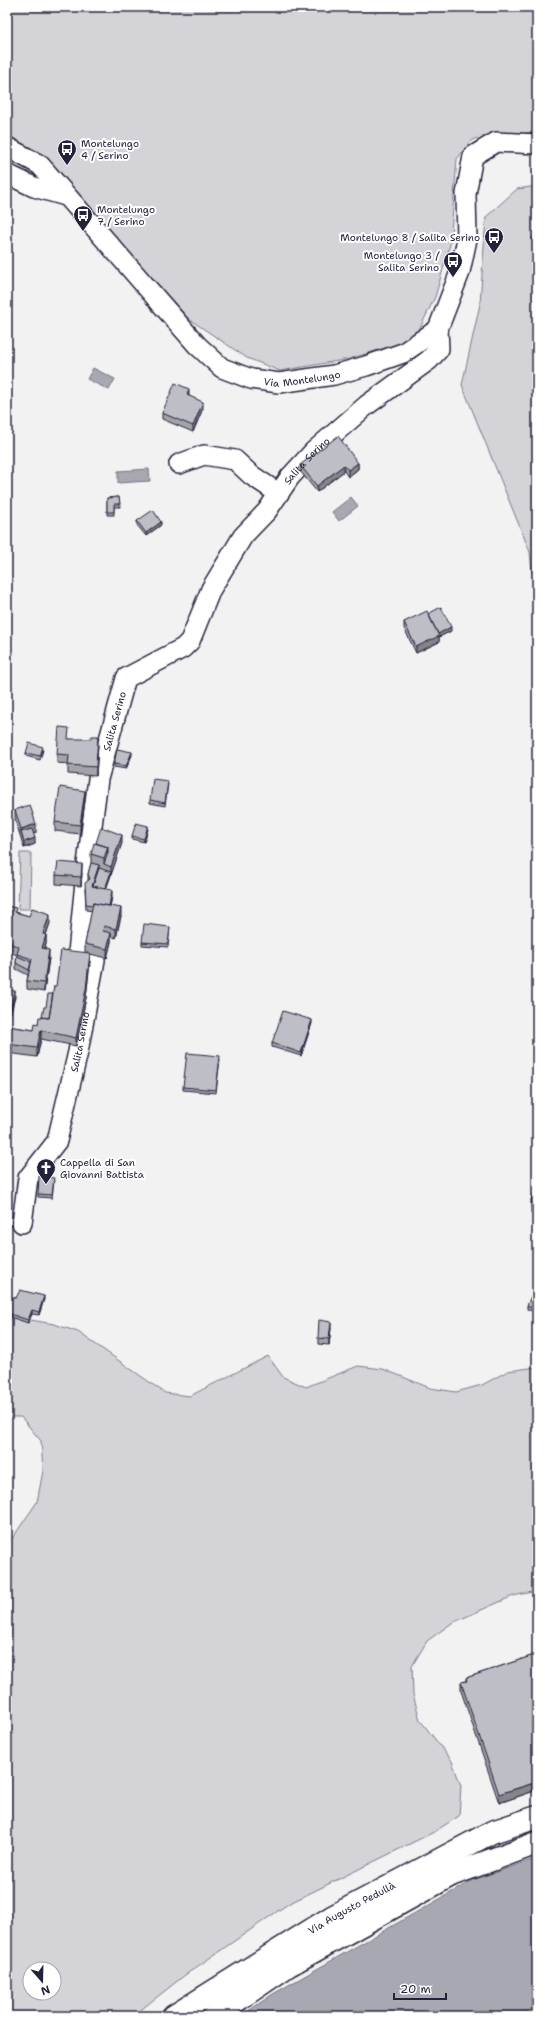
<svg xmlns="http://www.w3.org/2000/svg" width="544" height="2023" font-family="'Shantell Sans',sans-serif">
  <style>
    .green { fill: #d3d3d8; stroke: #7a7a8a; fill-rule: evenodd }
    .water { fill: #a8a8b2; stroke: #727282 }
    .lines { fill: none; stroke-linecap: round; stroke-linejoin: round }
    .stream { stroke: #727282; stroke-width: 5 }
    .minor-casing { stroke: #22223b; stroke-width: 22 }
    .major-casing { stroke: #22223b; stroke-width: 25 }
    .minor { stroke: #fff; stroke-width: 19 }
    .major { stroke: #fff; stroke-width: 22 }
    .wall { fill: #a3a3aa; stroke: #22223b }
    .shaded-wall { fill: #85858b; stroke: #22223b }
    .building { fill: #bebec6; stroke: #22223b }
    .labels { text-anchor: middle; stroke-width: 4; stroke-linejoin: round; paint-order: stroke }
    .poi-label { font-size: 10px; fill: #22223b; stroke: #fff; text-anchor: start }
    .street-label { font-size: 10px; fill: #22223b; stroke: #fff }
  </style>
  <rect width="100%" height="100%" fill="#f2f2f3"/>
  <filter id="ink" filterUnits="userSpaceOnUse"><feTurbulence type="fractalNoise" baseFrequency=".025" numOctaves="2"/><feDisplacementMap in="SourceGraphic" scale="8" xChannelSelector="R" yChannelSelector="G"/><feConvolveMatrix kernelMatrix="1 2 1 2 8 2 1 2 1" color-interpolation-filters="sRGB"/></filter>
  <g filter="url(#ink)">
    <path class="green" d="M7,7H537V132L481,136L471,141L457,159L450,245L435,297L420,328L401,343L349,359L280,371L247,358L189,319L80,198L7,139Z
      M537,186V622L530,552L462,385L480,304L486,217L517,189Z
      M20,853H31L30,909H18Z
      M7,1316L54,1324L78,1332L165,1393L190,1396L268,1356L283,1377L306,1387L358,1366L383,1369L430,1388L456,1392L482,1385L508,1371L537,1367V1591L513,1596L452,1623L427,1641L412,1666L413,1694L420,1720L452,1761L461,1786L459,1816L434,1832L288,1904L185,1975L133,2016H7V1546L37,1502L43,1471L41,1441L21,1417H7ZM30,1969H54V1993H30Z"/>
    <path class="water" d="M93,368L115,379L109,390L87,379Z
      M149,469L150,481L118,483V471Z
      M351,497L358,506L339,521L332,512Z
      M537,1858V2007L515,2016H241L273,1994L473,1880Z"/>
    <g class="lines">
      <path class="stream" d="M537,237L534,239L537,246"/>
      <defs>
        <g id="minor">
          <path id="s1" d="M7,147L40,165L197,345L222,368L251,379L279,383L334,375L366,366L403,353L438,329L460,272L467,239L466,194L473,156L496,142L537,144"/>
          <path d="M7,174L34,187L66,196"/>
          <path d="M179,464L204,455L235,460L251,475L278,493"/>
          <path id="s2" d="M22,1223L28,1178L57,1141L78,1052L95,960L78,953L86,872L98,779L126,678L183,648L190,641L211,589L243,536L267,511L290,477L314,451L367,405L429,360L439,349L438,329"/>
        </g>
        <g id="major">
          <path id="s3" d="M174,2016L332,1917L492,1832L537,1817"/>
          <path d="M214,2016L289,1965L451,1875L537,1843"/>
        </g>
      </defs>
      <use href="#minor" class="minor-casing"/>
      <use href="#major" class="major-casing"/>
      <use href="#minor" class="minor"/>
      <use href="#major" class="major"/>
    </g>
    <path class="wall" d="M189,395V396L203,408L193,432L162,419V413Z
      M358,463V469L348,477L344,471L317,492L300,471V465Z
      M119,497L120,507H114V515H107V498Z
      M137,521L161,525L146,536L137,525Z
      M428,614L451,631L439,637V642L416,653L404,628V622Z
      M69,739L98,745L96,776L68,774V764L57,763V754Z
      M43,750L40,760L26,756V753Z
      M132,755L126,769L114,767V764Z
      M168,784L165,806L150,803V800Z
      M85,800L80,834L55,831V822Z
      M15,810L36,833L33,834L35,844L24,848L15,819Z
      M148,829L144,842L132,839V836Z
      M96,843H122L106,889L112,896L110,906L121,916L116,938L111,936V942L107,958L90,954V962L86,998L76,1046L41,1039L37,1057L7,1053V1026L34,1030L42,1017L56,986L85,953V944L92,911L86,910L85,889L88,881V874L91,863V854Z
      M82,873L81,886L56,884V875Z
      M7,906L16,912L50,923L46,935V944L45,948L49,958L44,992L27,989V981L28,975L16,969V963L17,955L7,951Z
      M170,927L168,947L142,945V942Z
      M7,989L15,997L8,1023L7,1022Z
      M312,1023L301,1056L272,1047V1043Z
      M220,1059L216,1093L183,1090V1087Z
      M54,1181L52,1198L38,1197V1194Z
      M537,1187V1227L534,1225V1219L535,1216L531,1213V1200Z
      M537,1282V1313L527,1309V1306Z
      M7,1296L16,1298L44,1299L39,1315L32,1314L28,1323L7,1316Z
      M331,1328L329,1345L318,1344V1338Z
      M537,1654V1790L499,1803L461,1691V1682L466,1681V1678Z"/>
    <path class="shaded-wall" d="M189,389V395L187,401V395Z
      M203,402V408L193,432V426Z
      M358,463V469L348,477V470Z
      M344,465V471L317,492V486Z
      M161,522V525L146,536V533Z
      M451,627V631L439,637V642L416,653V647L437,634Z
      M98,736V745L96,776V767Z
      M132,752V755L126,769V766Z
      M85,791V800L80,834V825Z
      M36,824V833L23,837L21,832V829Z
      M148,826V829L144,842V839Z
      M122,835V843L111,875V867Z
      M35,838V844L24,848V842Z
      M108,847V862L104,864V858Z
      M82,864V873L81,886V877Z
      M99,865V871L93,889L92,886Z
      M111,872V875L104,895V892Z
      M112,890V896L109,913V907Z
      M121,908V916L116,938V929Z
      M50,914V923L43,943V934Z
      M111,933V942L107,958V949Z
      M46,935V944L42,956V948Z
      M49,950V958L44,992V983Z
      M90,953V962L86,998L76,1046V1038Z
      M15,991V997L8,1023V1017Z
      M312,1020V1023L301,1056V1053Z
      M41,1030V1039L37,1057V1048Z
      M44,1296V1299L39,1315V1312Z
      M32,1310V1314L28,1323V1320Z
      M331,1322V1328L329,1345V1339Z
      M537,1782V1790L499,1803V1794Z"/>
    <path class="building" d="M175,383L189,389L187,395L203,402L193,426L162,413Z
      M338,436L358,463L348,470L344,465L317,486L300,465Z
      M119,497L120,504H114V512H107V498Z
      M153,510L161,522L146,533L137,521Z
      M441,607L451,627L438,634L428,614Z
      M427,611L439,636L416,647L404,622Z
      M59,727L69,728L68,739H91V736H98L96,767L68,765L69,755L57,754Z
      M29,743L43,747L40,756L26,753Z
      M117,749L132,752L126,766L114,764Z
      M153,779L168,781L165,803L150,800Z
      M60,787L85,791L80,825L55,822Z
      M30,805L36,824L21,829L15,810Z
      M136,823L148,826L144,839L132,836Z
      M101,827L122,835L111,867L104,864L108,853V847L96,843Z
      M32,829L35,838L24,842L21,832Z
      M94,843L108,847L104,858L91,854Z
      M58,862L82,864L81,877L56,875Z
      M91,863L99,865L92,886L112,890L109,906L93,903V905L86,904L85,883L90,879L88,874Z
      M99,868L111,872L105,889L93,886Z
      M93,903L121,908L116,929L104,926L103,931L111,933L107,949L85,944Z
      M7,906L16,908L15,912L29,916L32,908L50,914L43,934L46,935L42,948L49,950L44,983L27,981L32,959L17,954L19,947L7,942L9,934L7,933Z
      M144,924L170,927L168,944L142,942Z
      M61,950L90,953L86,989L76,1038L41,1030L37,1048L7,1044V1026L34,1030L35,1023L38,1024L39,1017L49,1018L54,986H56Z
      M17,956L31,962L29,970L16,963Z
      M7,989L15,991L8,1017L7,1016Z
      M48,994H53L49,1018L42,1017L44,1007H46Z
      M283,1011L312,1020L301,1053L272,1043Z
      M187,1053L220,1056L216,1090L183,1087Z
      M39,1176L54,1178L52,1195L38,1194Z
      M537,1187V1211L531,1207L533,1201L531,1200Z
      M537,1212V1221L534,1219Z
      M537,1282V1310L527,1306Z
      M20,1290L44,1296L39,1312L32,1310L28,1320L7,1313V1296L16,1298Z
      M319,1320L331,1322L329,1339L318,1338Z
      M537,1654V1782L499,1794L461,1682L467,1681L466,1678Z"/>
  </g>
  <defs>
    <symbol id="bus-pin" viewBox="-11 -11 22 30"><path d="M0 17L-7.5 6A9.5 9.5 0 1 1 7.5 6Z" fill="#22223b" stroke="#fff"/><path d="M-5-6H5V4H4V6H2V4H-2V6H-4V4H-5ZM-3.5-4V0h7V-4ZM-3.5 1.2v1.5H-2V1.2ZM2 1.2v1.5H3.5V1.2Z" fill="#fff"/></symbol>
    <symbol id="church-pin" viewBox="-11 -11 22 30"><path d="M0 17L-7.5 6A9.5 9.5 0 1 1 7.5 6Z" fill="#22223b" stroke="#fff"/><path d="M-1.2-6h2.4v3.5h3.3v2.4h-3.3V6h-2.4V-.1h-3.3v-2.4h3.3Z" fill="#fff"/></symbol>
  </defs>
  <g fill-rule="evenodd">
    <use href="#bus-pin" x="56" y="138" width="22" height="30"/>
    <use href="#bus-pin" x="72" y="204" width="22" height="30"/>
    <use href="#bus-pin" x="483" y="226" width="22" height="30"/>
    <use href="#bus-pin" x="442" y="250" width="22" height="30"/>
    <use href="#church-pin" x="35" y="1157" width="22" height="30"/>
  </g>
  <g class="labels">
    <g class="poi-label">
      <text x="81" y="147">Montelungo<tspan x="81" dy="12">4 / Serino</tspan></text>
      <text x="97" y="213">Montelungo<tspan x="97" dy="12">7 / Serino</tspan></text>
      <text x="480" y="241" text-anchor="end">Montelungo 8 / Salita Serino</text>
      <text x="439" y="259" text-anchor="end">Montelungo 3 /<tspan x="439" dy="12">Salita Serino</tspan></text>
      <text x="60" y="1166">Cappella di San<tspan x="60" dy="12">Giovanni Battista</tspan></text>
    </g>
    <g class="street-label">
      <text dy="4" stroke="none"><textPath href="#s1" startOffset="393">Via Montelungo</textPath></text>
      <text dy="4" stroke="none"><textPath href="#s2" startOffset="867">Salita Serino</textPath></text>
      <text dy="4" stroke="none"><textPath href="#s2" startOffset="531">Salita Serino</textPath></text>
      <text dy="4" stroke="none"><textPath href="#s2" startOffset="194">Salita Serino</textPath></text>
      <text dy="4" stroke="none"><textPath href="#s3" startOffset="208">Via Augusto Pedullà</textPath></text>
    </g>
  </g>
  <rect width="544" height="2023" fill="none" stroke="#fff" stroke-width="24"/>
  <rect x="12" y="12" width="520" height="1999" fill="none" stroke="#22223b" stroke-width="1.5" filter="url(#ink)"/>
  <g transform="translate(42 1981) rotate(160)"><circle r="19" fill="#ffffff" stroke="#a7a7b1"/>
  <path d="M0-3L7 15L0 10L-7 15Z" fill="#22223b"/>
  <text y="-6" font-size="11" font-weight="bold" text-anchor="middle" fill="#22223b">N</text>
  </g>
  <path d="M394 1993v6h52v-6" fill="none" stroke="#22223b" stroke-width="2"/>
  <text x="400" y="1993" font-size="12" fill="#22223b" stroke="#ffffff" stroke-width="3" paint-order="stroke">20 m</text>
</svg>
